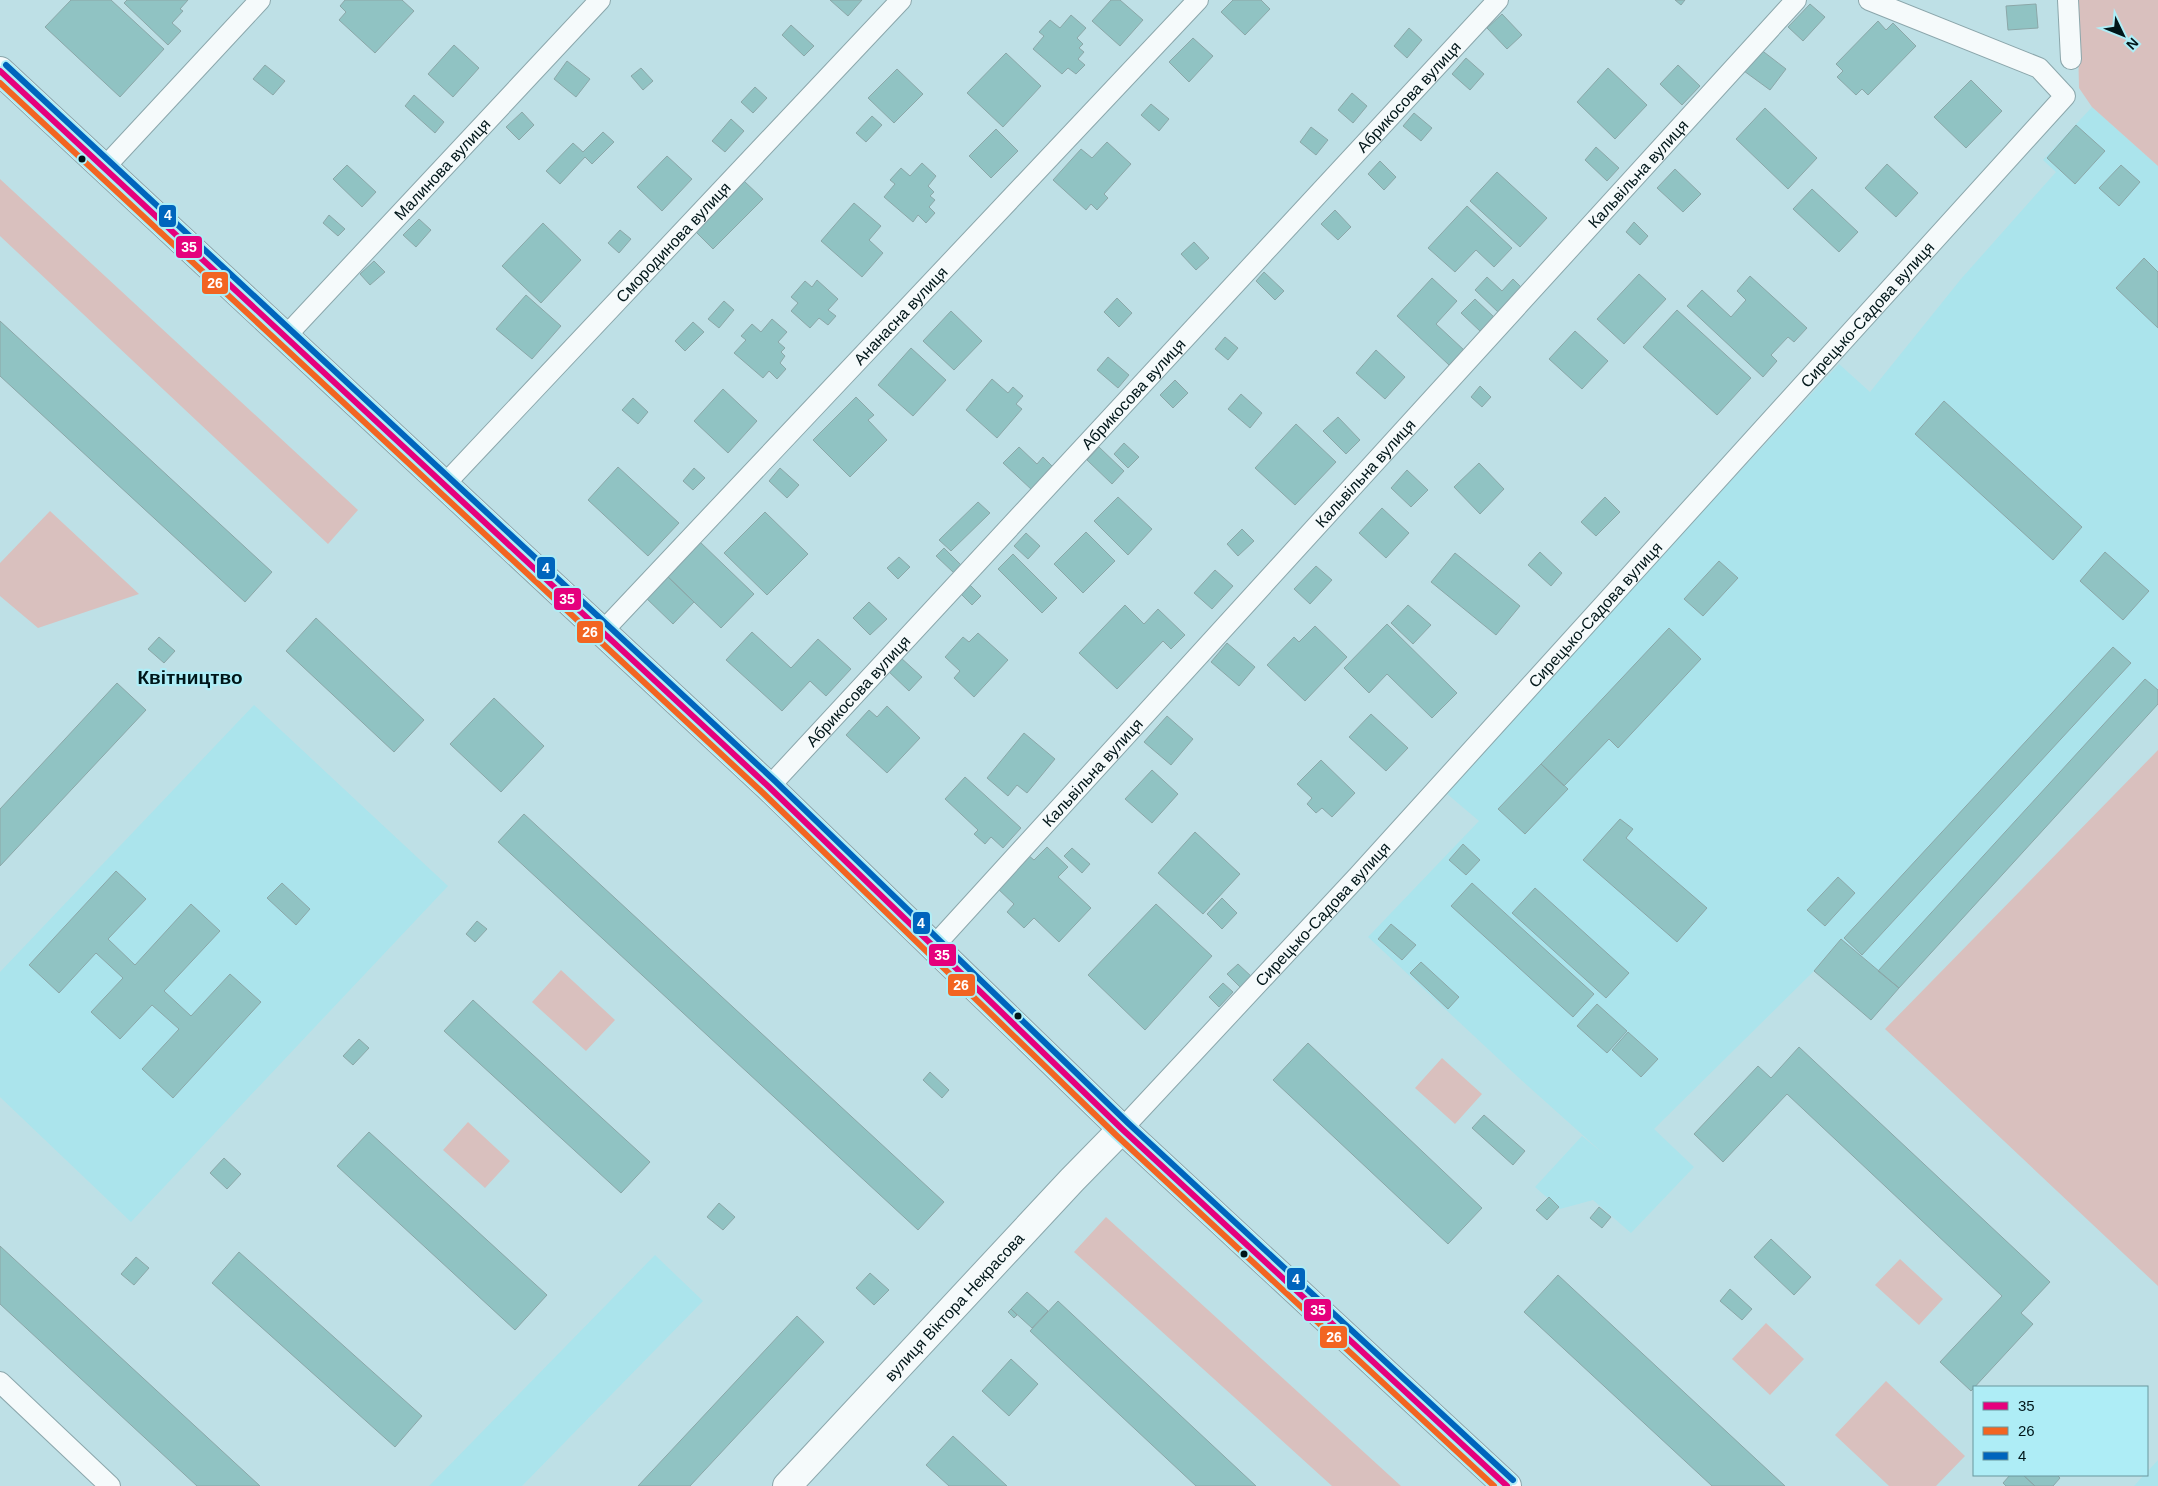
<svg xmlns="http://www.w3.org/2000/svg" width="2158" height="1486" font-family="Arial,sans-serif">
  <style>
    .built { fill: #abe4ec }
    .green { fill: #d9c0be }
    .building { fill: #90c3c3; stroke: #8ba7a8 }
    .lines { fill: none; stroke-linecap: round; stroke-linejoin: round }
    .street-casing { stroke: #8ba6ab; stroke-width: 22 }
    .secondary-casing { stroke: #8ba6ab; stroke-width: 30 }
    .street { stroke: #f5fafb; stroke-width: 20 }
    .secondary { stroke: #f5fafb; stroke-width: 28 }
    .bus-1-casing { stroke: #aeedf6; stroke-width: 10 }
    .bus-2-casing { stroke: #aeedf6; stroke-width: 10 }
    .bus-3-casing { stroke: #aeedf6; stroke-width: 10 }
    .bus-1 { stroke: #e5007d; stroke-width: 6 }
    .bus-2 { stroke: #f26522; stroke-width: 6 }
    .bus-3 { stroke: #0065bd; stroke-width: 6 }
    .bus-dot { fill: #001619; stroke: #aeedf6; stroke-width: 2 }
    .labels { text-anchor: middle; stroke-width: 4.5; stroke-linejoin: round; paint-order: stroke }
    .street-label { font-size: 16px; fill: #001619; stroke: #aeedf6 }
    .quarter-label { font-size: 19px; font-weight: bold; fill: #001619; stroke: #aeedf6 }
    .line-badge { stroke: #aeedf6; stroke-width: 2 }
    .badge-label { font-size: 14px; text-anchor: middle; font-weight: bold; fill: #fff }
  </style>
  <rect width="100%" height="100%" fill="#bee0e6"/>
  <path class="built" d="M2092,107L2158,166V704L1899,988L1841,939L1814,971L1654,1129L1694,1167L1631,1233L1593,1200L1560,1209L1535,1187L1582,1136L1605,1155L1518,1077L1368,937L1479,821L1446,793L1640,579L1839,364L1870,392L1961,279L2056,172L2043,160Z
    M254,705L448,886L131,1222L0,1097V972Z
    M655,1255L703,1301L522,1486H429Z
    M2158,1460V1486H2134L2144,1475H2147V1472Z"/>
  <path class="green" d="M2077,0H2158V166L2092,107L2079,88Z
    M0,179L358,510L328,544L0,236Z
    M50,511L139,594L38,628L0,596V563Z
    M2158,750V1286L1885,1029Z
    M561,970L615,1020L586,1051L532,1002Z
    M1442,1058L1482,1094L1455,1124L1415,1088Z
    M468,1122L510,1161L485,1188L443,1150Z
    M1106,1217L1401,1486H1332L1074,1252Z
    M1900,1259L1943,1299L1919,1325L1875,1285Z
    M1766,1323L1804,1359L1770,1395L1732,1359Z
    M1886,1381L1965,1456L1936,1486H1889L1835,1435Z"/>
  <path class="building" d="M71,0H111L164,49L120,97L45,27Z
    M127,0H188L180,9L183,11L172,23L181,31L168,45L124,3Z
    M345,0H402L414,11L375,53L339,20L346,12L340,6Z
    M830,0H862L848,16Z
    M1111,0H1120L1143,20L1120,46L1092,21Z
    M1233,0H1261L1270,9L1245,35L1221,12Z
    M1675,0H1685L1681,5Z
    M1810,4L1825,17L1803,41L1788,27Z
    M2036,4L2038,28L2008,30L2006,6Z
    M1502,14L1522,35L1507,49L1487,28Z
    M1071,15L1086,28L1077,38L1083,44L1079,48L1084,52L1078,59L1085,65L1076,74L1068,68L1062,74L1033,49L1044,36L1039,32L1050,20L1060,28Z
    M1878,21L1886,30L1893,23L1916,46L1868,95L1862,89L1856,95L1837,77L1843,71L1836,64Z
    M791,25L814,46L804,56L782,35Z
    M1409,28L1422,40L1407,58L1394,46Z
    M1193,38L1213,56L1189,82L1169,62Z
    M454,45L479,68L453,97L428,74Z
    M1760,49L1786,69L1770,90L1744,71Z
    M1006,53L1041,86L1003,127L967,93Z
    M1466,58L1484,74L1470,90L1452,74Z
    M567,61L590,79L576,97L554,79Z
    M265,65L285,81L273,95L253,79Z
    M1678,65L1700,86L1682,105L1660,84Z
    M641,68L653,81L643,90L631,76Z
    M1608,68L1647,105L1615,139L1577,102Z
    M897,69L923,94L894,123L868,98Z
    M1971,80L2002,111L1966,148L1934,117Z
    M755,87L767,98L753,113L741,102Z
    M1352,93L1367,106L1353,123L1338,110Z
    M414,95L444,122L435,133L405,106Z
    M1151,104L1169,119L1159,131L1141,115Z
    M1765,108L1817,158L1788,189L1736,139Z
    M522,112L534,125L519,140L506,127Z
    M1414,113L1432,128L1421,141L1403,126Z
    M872,116L882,125L866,142L856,133Z
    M731,119L744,131L725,152L712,141Z
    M2076,125L2105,151L2075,184L2047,158Z
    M1311,127L1328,140L1316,155L1300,142Z
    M996,129L1018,151L991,178L969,156Z
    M603,132L614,142L592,164L585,157L560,184L546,171L573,143L583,152Z
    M1107,142L1131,164L1104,194L1108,198L1097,210L1091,204L1086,210L1053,180L1081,149L1092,158Z
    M1596,147L1619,168L1607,181L1585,160Z
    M667,156L692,179L662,211L637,187Z
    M1380,161L1396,177L1384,190L1368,174Z
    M922,163L936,176L928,186L934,192L930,196L935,200L929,207L935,213L926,223L918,215L913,222L884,197L895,184L890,180L901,168L910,176Z
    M1887,164L1918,193L1896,217L1865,188Z
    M347,165L376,192L362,207L333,179Z
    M2121,165L2140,182L2119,206L2099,188Z
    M1675,169L1701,194L1683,212L1657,188Z
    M1497,172L1547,218L1520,247L1470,201Z
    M744,181L763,199L713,249L694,230Z
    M1812,189L1858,232L1839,252L1793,209Z
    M854,203L881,226L869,240L883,253L862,277L821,241Z
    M1467,206L1512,248L1494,267L1476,250L1455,272L1428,248Z
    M1335,210L1351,227L1338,240L1321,224Z
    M329,215L345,229L338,236L323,223Z
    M419,219L431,230L416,247L403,235Z
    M1634,222L1648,236L1640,245L1626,232Z
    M543,223L581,260L541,303L502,266Z
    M620,230L631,239L619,253L608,243Z
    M1194,242L1209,258L1196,270L1181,254Z
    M2144,258L2158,272V328L2116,288Z
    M374,261L385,272L370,285L360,274Z
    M1264,272L1284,291L1275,300L1256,281Z
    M1639,274L1666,299L1624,344L1597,319Z
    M1750,276L1807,328L1794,342L1788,337L1771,355L1777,361L1763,377L1687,306L1702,290L1731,317L1746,300L1737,291Z
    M1487,277L1502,291L1513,279L1523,289L1499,313L1475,290Z
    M1432,278L1457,301L1436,324L1464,350L1449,365L1397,316Z
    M817,280L838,299L828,310L836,316L828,325L819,318L810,328L791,311L798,303L791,297L805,281L812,287Z
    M526,295L561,326L532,359L496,329Z
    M1117,298L1132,313L1119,327L1104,312Z
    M1475,299L1495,318L1481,332L1461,313Z
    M724,301L734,310L719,328L708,319Z
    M1677,310L1751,378L1717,415L1643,347Z
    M951,311L982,341L954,370L923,341Z
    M772,319L787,332L778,342L785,348L781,352L785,356L780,363L786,369L777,379L769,371L763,378L734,353L746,340L741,336L752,324L761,332Z
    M0,321L272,572L245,602L0,376Z
    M693,322L704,332L685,351L675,341Z
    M1575,331L1608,361L1582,389L1549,359Z
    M1225,337L1238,348L1228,360L1215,349Z
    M911,348L946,380L913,416L878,385Z
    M1376,350L1405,377L1385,399L1356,373Z
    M1108,357L1129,375L1118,388L1097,370Z
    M992,379L1008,393L1013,387L1023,396L1016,404L1022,409L997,438L966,410Z
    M1175,380L1188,393L1173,408L1160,395Z
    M1480,386L1491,397L1482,407L1471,397Z
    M723,389L757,421L728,453L694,421Z
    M1241,394L1262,413L1250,428L1228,409Z
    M856,397L874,415L868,420L887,440L850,477L813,440Z
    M633,398L648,412L638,424L622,410Z
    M1944,401L2082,527L2053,560L1915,434Z
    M1338,417L1360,440L1346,454L1323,431Z
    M1296,424L1336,462L1295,505L1255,468Z
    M1124,443L1139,457L1128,468L1114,454Z
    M1019,447L1037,464L1043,457L1053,467L1032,490L1003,463Z
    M1099,447L1124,471L1112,484L1087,460Z
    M1479,463L1504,489L1480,514L1454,487Z
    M618,467L679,523L648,556L588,500Z
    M694,468L705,478L693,490L683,481Z
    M780,468L799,485L787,498L769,481Z
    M1407,470L1428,490L1411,507L1391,488Z
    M1118,497L1152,529L1128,555L1094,521Z
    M1605,497L1620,512L1596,536L1581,522Z
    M978,502L990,513L951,551L939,540Z
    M1382,508L1409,533L1386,558L1359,533Z
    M765,512L808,554L767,595L724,553Z
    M1242,529L1254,541L1238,556L1227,544Z
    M1086,532L1115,561L1083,593L1054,564Z
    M1026,533L1040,546L1028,559L1014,546Z
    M699,541L754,594L721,628L666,575Z
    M944,548L961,565L954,573L936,556Z
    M1540,552L1562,573L1551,586L1528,565Z
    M2105,552L2149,591L2123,620L2080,581Z
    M1455,553L1520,606L1496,635L1431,582Z
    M1013,554L1057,598L1042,613L998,569Z
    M899,557L910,567L898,579L887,568Z
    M1719,561L1738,578L1703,616L1684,599Z
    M1316,566L1332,580L1310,604L1294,589Z
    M1215,570L1233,586L1212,609L1194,593Z
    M666,575L694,602L673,624L645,597Z
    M969,584L981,596L972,605L960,593Z
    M869,602L887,619L870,635L853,618Z
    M1125,605L1144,624L1158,609L1185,635L1171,649L1163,641L1117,689L1079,653Z
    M1408,605L1431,625L1413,644L1391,623Z
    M316,618L424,720L394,752L286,651Z
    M1387,624L1457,693L1432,718L1387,674L1369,693L1344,668Z
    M1315,626L1347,657L1305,701L1267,665L1294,637L1299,642Z
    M1669,628L1701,659L1618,748L1609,739L1564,786L1541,764Z
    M752,632L791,668L818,639L851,669L826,696L810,681L782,711L726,660Z
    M978,633L1008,660L974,697L954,678L960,671L945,657L963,637L969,642Z
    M159,637L175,651L164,663L148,649Z
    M1227,643L1255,667L1239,686L1211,662Z
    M2113,647L2131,663L1862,955L1844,938Z
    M900,657L922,677L909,691L887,670Z
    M2145,679L2158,690V704L1899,988L1878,971Z
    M117,683L146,710L0,866V809Z
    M494,698L544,746L501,792L450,744Z
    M887,706L920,738L887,773L846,735L869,710L877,717Z
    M1371,714L1408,748L1386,771L1349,737Z
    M1167,716L1193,739L1171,765L1144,742Z
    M1024,733L1055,759L1027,793L1017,785L1008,796L987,778Z
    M1321,760L1355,793L1332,817L1322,808L1316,813L1307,804L1312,798L1297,784Z
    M1541,764L1568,789L1525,834L1498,809Z
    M1152,770L1178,794L1152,823L1125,799Z
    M965,777L1021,828L1003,848L991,837L985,844L974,834L978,830L945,799Z
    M524,814L944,1202L918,1230L498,842Z
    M1620,819L1633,829L1626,838L1707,908L1677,942L1583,860Z
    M1195,832L1240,874L1203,914L1158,873Z
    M1463,844L1480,860L1466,875L1449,860Z
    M1047,847L1068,867L1058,877L1091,908L1059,942L1034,918L1024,928L1007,912L1014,904L997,888L1028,855L1034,860Z
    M1072,848L1090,864L1082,873L1064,856Z
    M116,871L146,899L108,939L135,965L191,904L220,931L164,991L191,1016L230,974L261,1002L173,1098L142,1069L179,1029L152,1005L120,1039L91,1012L123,978L96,953L59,993L29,965Z
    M1838,877L1855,893L1825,926L1807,910Z
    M282,883L310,909L296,925L267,898Z
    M1472,883L1594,994L1573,1017L1451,906Z
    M1535,888L1629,973L1606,998L1512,913Z
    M1222,898L1237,913L1222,929L1207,914Z
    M1156,904L1212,956L1145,1030L1088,975Z
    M477,921L487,929L475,942L466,934Z
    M1391,924L1416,945L1402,960L1378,939Z
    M1841,939L1899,988L1871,1020L1814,971Z
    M1421,962L1459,997L1448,1009L1410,973Z
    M1238,964L1252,977L1241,988L1227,974Z
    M1223,983L1233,992L1219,1007L1209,997Z
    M473,1000L650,1162L621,1193L444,1031Z
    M1597,1004L1627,1031L1607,1053L1577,1026Z
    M1628,1032L1658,1059L1641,1077L1612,1050Z
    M359,1039L369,1048L353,1065L343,1056Z
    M1308,1043L1482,1208L1448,1244L1273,1080Z
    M1799,1047L2050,1282L2021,1313L2033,1324L1971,1391L1940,1362L2002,1296L1787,1094L1723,1162L1694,1134L1758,1066L1771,1078Z
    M930,1072L949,1090L942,1098L923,1080Z
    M1484,1115L1525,1151L1513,1165L1472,1128Z
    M369,1132L547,1295L515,1330L337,1166Z
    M224,1158L241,1174L227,1189L210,1173Z
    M1549,1197L1559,1207L1547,1220L1536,1210Z
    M719,1203L735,1217L723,1230L707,1217Z
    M1599,1207L1611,1217L1602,1228L1590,1218Z
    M1771,1239L1811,1277L1794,1295L1754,1257Z
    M0,1246L260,1486H197L0,1304Z
    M239,1252L422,1416L395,1447L212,1283Z
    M136,1257L149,1268L134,1285L121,1274Z
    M870,1273L889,1290L874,1305L856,1288Z
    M1558,1275L1785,1486H1712L1524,1312Z
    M1730,1289L1752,1309L1742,1320L1720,1301Z
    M1027,1292L1048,1311L1032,1328L1011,1309Z
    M1058,1301L1256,1486H1196L1030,1331Z
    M1011,1309L1017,1315L1014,1318L1008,1312Z
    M797,1316L824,1342L690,1486H638Z
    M1011,1359L1038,1384L1009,1416L982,1391Z
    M953,1436L1007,1486H949L926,1465Z
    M2010,1475H2023L2035,1486H2006L2003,1483Z
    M2023,1475H2057L2060,1478L2053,1486H2035Z"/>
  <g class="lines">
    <defs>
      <g id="street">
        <path d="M2068,0L2071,59"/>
        <path d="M103,169L260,0"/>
        <path id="s1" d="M285,337L600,0"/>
        <path id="s2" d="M444,485L901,0"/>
        <path id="s3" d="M602,632L1198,0"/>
        <path id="s4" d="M769,787L1498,0"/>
        <path id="s5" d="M934,946L1796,0"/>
        <path id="s6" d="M1122,1129L1358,876L2065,96L2039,68L1869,0"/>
        <path d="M0,1382L110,1486"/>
      </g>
      <g id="secondary">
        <path d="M0,71L769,787L1122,1129L1507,1486"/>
        <path id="s7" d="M787,1486L1072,1180L1122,1129"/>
      </g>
    </defs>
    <use href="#street" class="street-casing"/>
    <use href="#secondary" class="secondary-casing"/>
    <use href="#street" class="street"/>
    <use href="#secondary" class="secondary"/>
    <defs>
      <path id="bus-1" d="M0,71L769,787L1122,1129L1507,1486"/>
      <path id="bus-2" d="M0,83L763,793L1116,1135L1494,1486"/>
      <path id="bus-3" d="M6,65L775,781L1128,1123L1513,1480"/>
    </defs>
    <use href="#bus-1" class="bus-1-casing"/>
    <use href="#bus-2" class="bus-2-casing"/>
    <use href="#bus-3" class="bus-3-casing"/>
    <use href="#bus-1" class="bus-1"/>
    <use href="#bus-2" class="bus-2"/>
    <use href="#bus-3" class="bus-3"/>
  </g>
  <g class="bus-dot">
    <circle cx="82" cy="159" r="4.5"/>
    <circle cx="1018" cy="1016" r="4.5"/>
    <circle cx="1244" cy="1254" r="4.5"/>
  </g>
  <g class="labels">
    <g class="street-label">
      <text dy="6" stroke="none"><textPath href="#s4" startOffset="941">Абрикосова вулиця</textPath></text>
      <text dy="6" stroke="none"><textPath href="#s1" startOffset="230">Малинова вулиця</textPath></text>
      <text dy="6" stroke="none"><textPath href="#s5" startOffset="1045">Кальвільна вулиця</textPath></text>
      <text dy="6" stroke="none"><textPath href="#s2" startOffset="334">Смородинова вулиця</textPath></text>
      <text dy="6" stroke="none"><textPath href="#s6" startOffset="1104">Сирецько-Садова вулиця</textPath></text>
      <text dy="6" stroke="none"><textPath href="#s3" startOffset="435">Ананасна вулиця</textPath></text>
      <text dy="6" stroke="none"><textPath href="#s4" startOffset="536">Абрикосова вулиця</textPath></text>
      <text dy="6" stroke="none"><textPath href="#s5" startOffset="640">Кальвільна вулиця</textPath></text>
      <text dy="6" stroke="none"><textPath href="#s6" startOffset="699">Сирецько-Садова вулиця</textPath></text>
      <text dy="6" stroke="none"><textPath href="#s4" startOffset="131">Абрикосова вулиця</textPath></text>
      <text dy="6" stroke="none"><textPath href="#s5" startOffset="235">Кальвільна вулиця</textPath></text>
      <text dy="6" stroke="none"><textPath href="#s6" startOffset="294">Сирецько-Садова вулиця</textPath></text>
      <text dy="6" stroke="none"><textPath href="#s7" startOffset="245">вулиця Віктора Некрасова</textPath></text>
    </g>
    <g class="quarter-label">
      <text x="190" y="684">Квітництво</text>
    </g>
  </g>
  <g class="line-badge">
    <rect x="158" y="204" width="19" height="24" rx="5" fill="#0065bd"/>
    <rect x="175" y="235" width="28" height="24" rx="5" fill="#e5007d"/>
    <rect x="201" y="271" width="28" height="24" rx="5" fill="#f26522"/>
    <rect x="536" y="556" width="20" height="24" rx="5" fill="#0065bd"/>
    <rect x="553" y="587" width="29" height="24" rx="5" fill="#e5007d"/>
    <rect x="576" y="620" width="28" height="24" rx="5" fill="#f26522"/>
    <rect x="912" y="911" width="19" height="24" rx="5" fill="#0065bd"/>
    <rect x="928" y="943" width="29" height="24" rx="5" fill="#e5007d"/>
    <rect x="947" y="973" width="29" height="24" rx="5" fill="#f26522"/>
    <rect x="1286" y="1267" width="20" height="24" rx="5" fill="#0065bd"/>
    <rect x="1303" y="1298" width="29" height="24" rx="5" fill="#e5007d"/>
    <rect x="1319" y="1325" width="29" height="24" rx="5" fill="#f26522"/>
  </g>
  <g class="badge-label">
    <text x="168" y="220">4</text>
    <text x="189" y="252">35</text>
    <text x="215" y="288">26</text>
    <text x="546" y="573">4</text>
    <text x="567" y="604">35</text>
    <text x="590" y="637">26</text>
    <text x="921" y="928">4</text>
    <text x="942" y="960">35</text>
    <text x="961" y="990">26</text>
    <text x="1296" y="1284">4</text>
    <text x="1318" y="1315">35</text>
    <text x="1334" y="1342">26</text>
  </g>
  <rect x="1973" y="1386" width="175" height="90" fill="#aeedf6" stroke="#68979e"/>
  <rect x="1983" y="1402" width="25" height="8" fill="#e5007d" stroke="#68979e"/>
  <text x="2018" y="1411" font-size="15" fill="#001619">35</text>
  <rect x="1983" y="1427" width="25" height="8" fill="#f26522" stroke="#68979e"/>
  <text x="2018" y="1436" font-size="15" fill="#001619">26</text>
  <rect x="1983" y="1452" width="25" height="8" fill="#0065bd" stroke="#68979e"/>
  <text x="2018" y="1461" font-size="15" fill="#001619">4</text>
  <g transform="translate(2123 35) rotate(133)" stroke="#aeedf6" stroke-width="4" paint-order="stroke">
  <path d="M0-4L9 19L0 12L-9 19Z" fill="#001619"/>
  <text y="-8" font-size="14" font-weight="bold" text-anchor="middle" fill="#001619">N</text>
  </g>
</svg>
